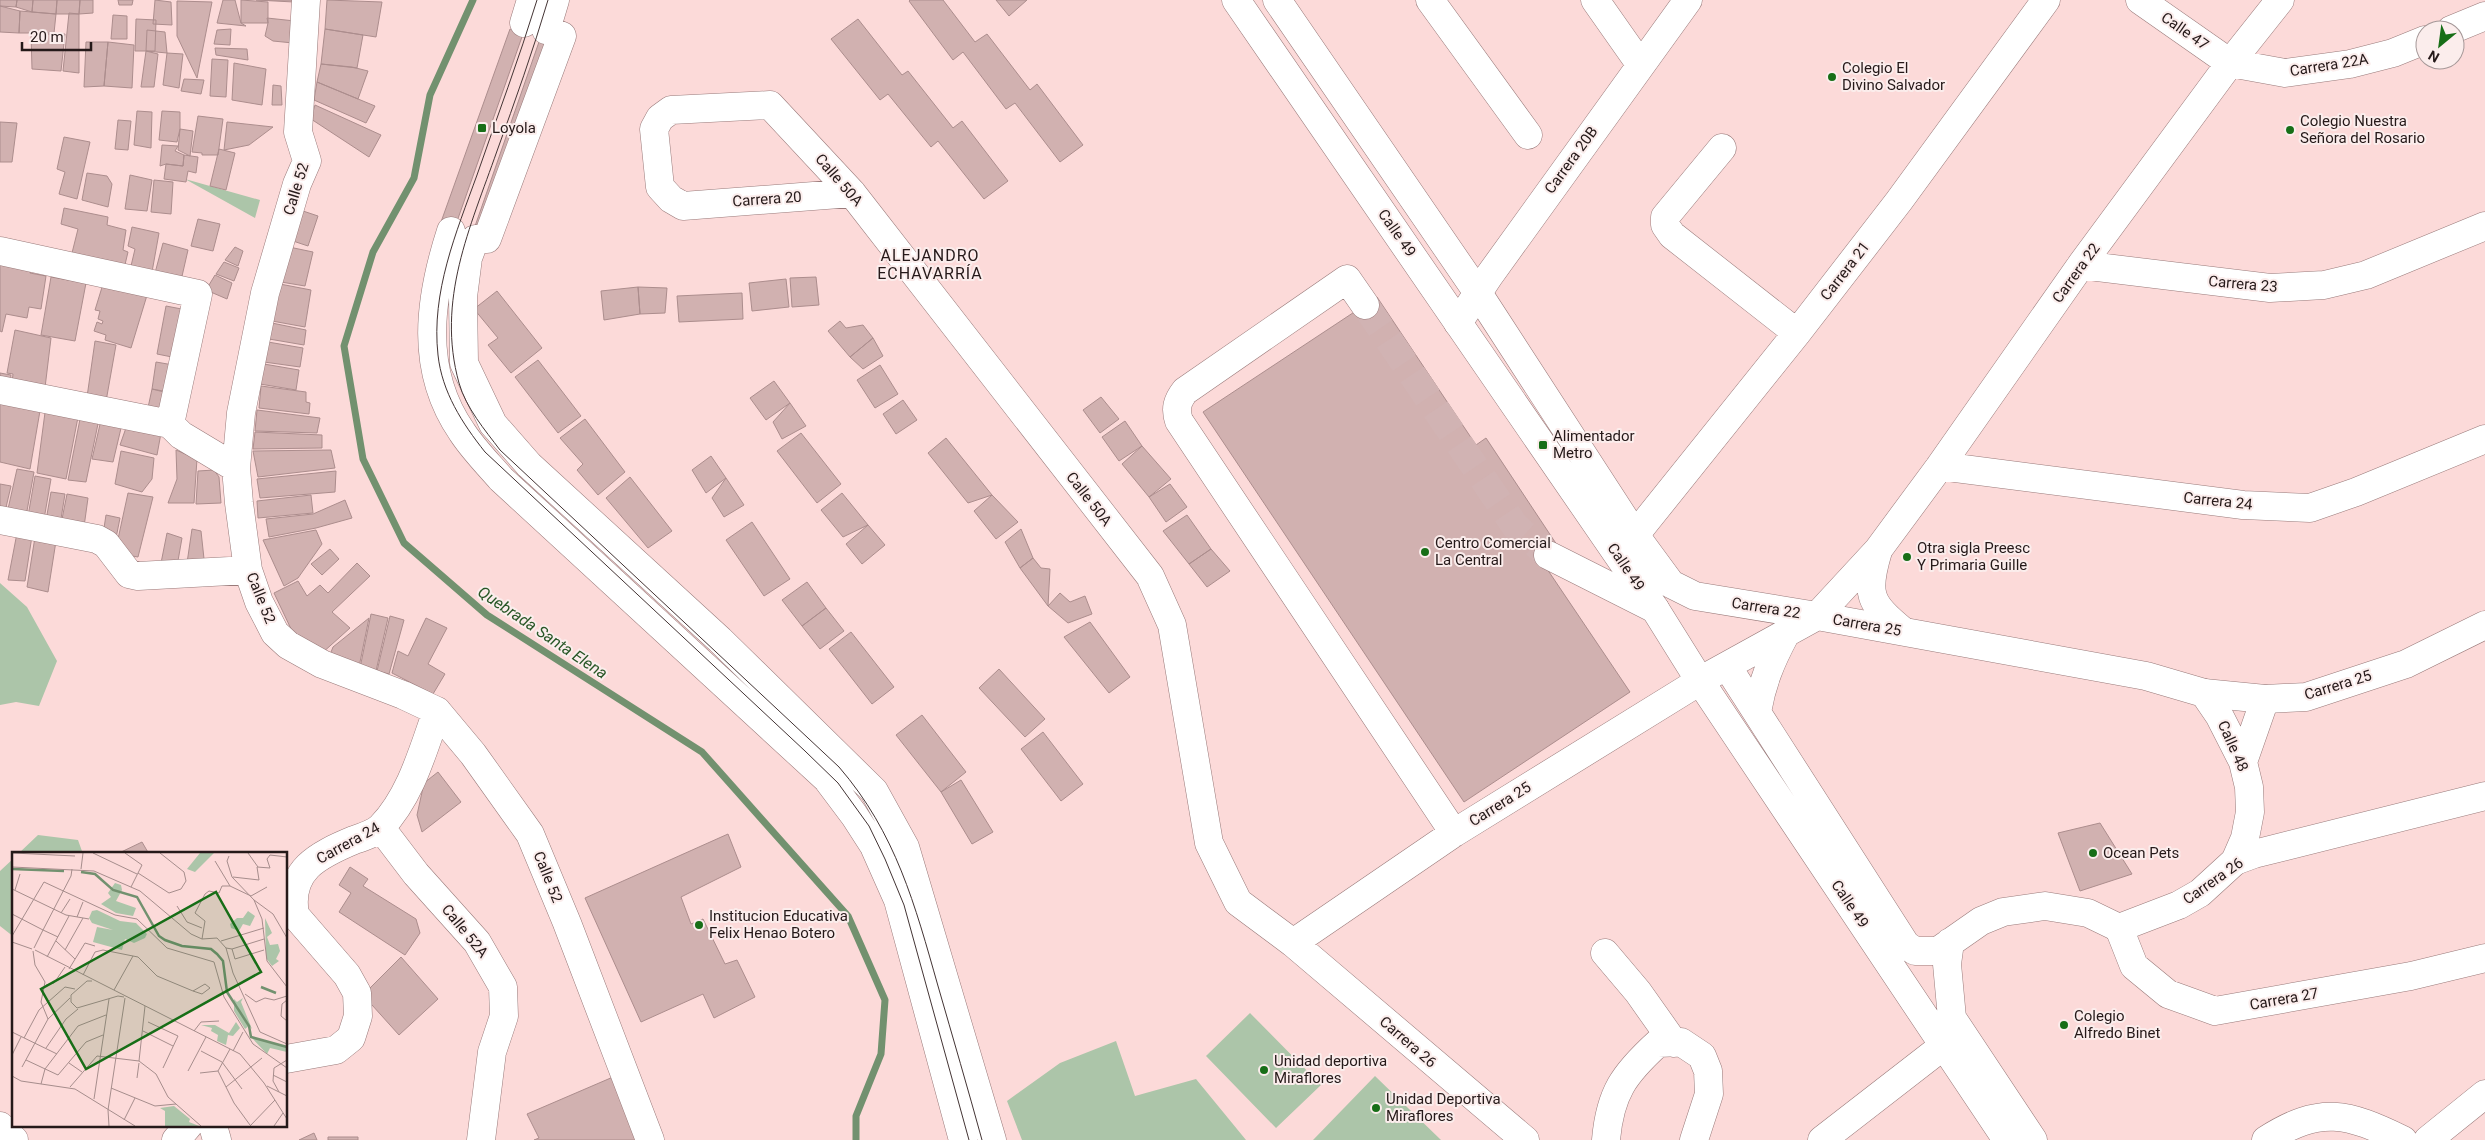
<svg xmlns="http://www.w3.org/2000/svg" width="2485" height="1140" font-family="Roboto,sans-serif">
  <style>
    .green { fill: #acc5a9 }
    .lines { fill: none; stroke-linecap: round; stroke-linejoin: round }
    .stream { stroke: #72916f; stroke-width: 7 }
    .building { fill: #d1b1b0; stroke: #ac8d8d }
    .minor-tunnel { stroke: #d1b3b3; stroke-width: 28; stroke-dasharray: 28 14; stroke-linecap: butt }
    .minor-casing { stroke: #997a7a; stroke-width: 29 }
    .major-casing { stroke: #997a7a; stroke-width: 29 }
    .minor { stroke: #fff; stroke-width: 28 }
    .major { stroke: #fff; stroke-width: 28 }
    .tram { stroke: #433434; stroke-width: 1 }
    .poi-dot { fill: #176e17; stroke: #fbedec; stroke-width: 2 }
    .labels { text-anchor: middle; stroke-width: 4; stroke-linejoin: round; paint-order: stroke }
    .street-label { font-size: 15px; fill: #251919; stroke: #fbedec }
    .poi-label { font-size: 15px; fill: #251919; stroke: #fbedec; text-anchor: start }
    .neighbourhood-label { font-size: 16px; letter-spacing: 1px; fill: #251919; stroke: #fbedec }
    .water-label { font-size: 16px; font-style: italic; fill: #285626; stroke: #fbedec }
    .inset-river { fill: none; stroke: #72916f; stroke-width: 2.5 }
    .inset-road { fill: none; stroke: #a68d8c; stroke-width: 1 }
    .view { fill: #176e17; fill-opacity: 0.15; stroke: #176e17; stroke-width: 2.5 }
    .inset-edge { fill: none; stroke: #251919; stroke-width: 2.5 }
  </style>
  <rect width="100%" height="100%" fill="#fcdad9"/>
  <path class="green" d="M185,179L260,200L255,218Z
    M0,583L27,607L57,661L39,706L16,702L0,705Z
    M38,835L78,840L83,854H18Z
    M14,858V937L0,926V871Z
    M1250,1013L1321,1085L1276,1128L1206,1056Z
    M1116,1041L1135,1096L1196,1079L1246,1140H1022L1007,1101L1060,1063Z
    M1375,1076L1441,1140H1313Z"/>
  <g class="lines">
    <path class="stream" d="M473,0L430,95L414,178L373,252L344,346L363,459L404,543L487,615L702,752L848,916L885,1000L881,1054L856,1116V1140"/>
  </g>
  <path class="building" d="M0,0H17L16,7L0,6Z
    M17,0H33L32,12L16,7Z
    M33,0H57L56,14L32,12Z
    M57,0H80L79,14H56Z
    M80,0H93V13L79,14Z
    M118,0H133L132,5H119Z
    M155,0L171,2L172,25L153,24Z
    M223,0H235L241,23L246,26L217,23Z
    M241,0L268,2V23H241Z
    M256,0H294V2Z
    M327,0L382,2L376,37L325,29Z
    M910,0H943L975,42L987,34L1030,90L1037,84L1083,145L1060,162L1015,103L1006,109L963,52L953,60L909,1Z
    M996,0H1027L1009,16Z
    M177,1L212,2L197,78L177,36Z
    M0,6L20,11L19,33L0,32Z
    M20,11L56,14L54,33H19Z
    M69,13L79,14V73L63,71Z
    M113,15L127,16V39H111Z
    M267,18L295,21L293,43L273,41L265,36L268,23Z
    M136,19L156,20L155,51H135Z
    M858,19L902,75L908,71L953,128L962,121L1008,181L984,199L938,141L931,147L888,94L880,100L831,39Z
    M231,29L230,45L214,44L217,30Z
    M325,29L363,35L357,68L321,64Z
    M510,29L523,34L455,227L441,222Z
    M147,30L165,32L167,53L146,51Z
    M31,34H65L61,71L32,69Z
    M540,39L554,43L484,236L473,232Z
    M86,42H108L104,86L84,87Z
    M108,42L134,45L132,88L104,86Z
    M215,48L247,49L248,60L216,55Z
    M146,51L158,54L154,87H141Z
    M167,53L183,54L179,88L163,85Z
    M212,59L228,60L226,97L210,96Z
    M234,63L266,69L262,105L232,100Z
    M321,64L352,67L368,71L358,99L317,82Z
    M184,79L204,80L201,94L181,91Z
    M317,82L375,106L366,123L314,100Z
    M273,85L281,86L282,105H272Z
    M315,105L381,135L369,157L311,119Z
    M137,111L152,112L151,148L134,145Z
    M162,111L180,112V129L177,142L159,140Z
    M198,116L223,119L218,155H202V153L192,152Z
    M118,120L131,121L128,150L115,149Z
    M0,122L17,123L12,162H0Z
    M227,122L273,127L249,145L224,150Z
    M180,129L193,131L190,156L178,150Z
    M64,137L90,142L77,199L59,194L65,172L57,169Z
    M162,145L178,146L175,151L184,155L183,166L166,164L160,166Z
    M219,149L235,153L226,190L210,186Z
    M184,155L198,157L196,173L188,171L186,182L164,179L166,164L183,166Z
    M87,173L107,176L112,184L108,207L82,200Z
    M130,175L152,180L147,211L125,209Z
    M154,180L173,182L171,214L151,212Z
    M64,208L108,217L107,225L126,230L123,250L128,252L123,273L70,261L78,229L61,224Z
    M294,208L318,216L308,246L284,238Z
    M198,219L220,224L213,251L191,246Z
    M132,227L159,233L152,272L131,266L135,249L128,246Z
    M163,243L188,250L180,285L155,273Z
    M235,247L243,251L238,266L225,260Z
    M289,247L313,252L305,286L281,282Z
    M0,258L32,265L30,273L46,276L41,309L29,307L27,318L6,314L2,332L0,331Z
    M224,262L239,268L234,281L216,274Z
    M215,275L232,283L227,299L206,290Z
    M51,277L86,283L75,341L41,335Z
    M816,277L819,305L792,307L790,278Z
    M786,279L789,307L752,311L749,283Z
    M103,284L148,292L131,348L105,340L106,335L94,331L97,322L102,324L103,321L98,319L100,311L95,310Z
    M280,284L311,290L305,327L272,321Z
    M638,287L667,288L665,313L640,314Z
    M638,287L640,314L604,320L601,291Z
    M497,291L542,348L511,373L488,345L498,338L474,309Z
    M742,293L743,319L679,322L677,296Z
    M1377,297L1476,445L1486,438L1559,548L1541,560L1630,692L1464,802L1203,412Z
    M166,306L192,311L182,359L157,354Z
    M840,321L846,328L863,325L873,338L850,357L828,331Z
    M272,323L306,330L304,345L269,339Z
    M15,330L51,338L44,396L11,391L13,374L7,373Z
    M873,338L883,356L863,369L850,357Z
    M95,341L116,345L105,407L86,404Z
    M268,342L303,348L300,367L264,362Z
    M538,360L581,416L558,433L515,377Z
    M156,362L179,366L174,393L152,389Z
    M264,364L299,370L296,390L260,384Z
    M880,365L898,394L875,408L857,380Z
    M0,373L11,375L9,391L0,389Z
    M774,381L790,403L766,420L750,398Z
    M261,386L306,392V402L310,403L309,414L259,408Z
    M152,389L172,394L167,419L146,417Z
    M1101,397L1119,419L1100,433L1083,410Z
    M0,398L41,405L30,469L0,462Z
    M903,400L917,420L896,434L883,414Z
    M790,403L806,426L782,439L773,422Z
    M46,405L79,412L66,479L37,473Z
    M257,410L320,418L317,433L255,431Z
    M81,414L99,419L86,482L68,480Z
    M585,419L625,472L598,495L577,470L583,464L560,438Z
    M101,420L122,424L113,462L92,459Z
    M1125,421L1142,446L1119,461L1102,437Z
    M127,425L161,433L157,455L120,445Z
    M255,432L322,435V448L253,449Z
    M801,433L841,484L817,503L777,451Z
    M946,438L992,495L968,503L928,453Z
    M1142,446L1171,479L1149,497L1122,464Z
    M176,450L197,459L194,503H168L177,479Z
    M331,450L335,468L258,477L253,451Z
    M121,451L154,458L152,479L142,492L115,484Z
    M711,456L726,478L706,493L692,470Z
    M17,469L34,472L25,522L6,518Z
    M214,470L219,477L221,503L196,504L198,471Z
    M336,471L335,492L260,498L257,479Z
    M35,476L51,479L43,525L27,522Z
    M630,477L672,531L648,548L606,498Z
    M726,478L744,505L724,517L712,498Z
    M0,484L11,486L4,516H0Z
    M1170,484L1187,507L1166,522L1149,497Z
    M51,492L65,494L60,525L45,526Z
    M128,493L153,497L138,557L115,553Z
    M842,493L868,525L843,537L821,510Z
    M67,494L88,498L83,534L60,529Z
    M311,495L313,513L258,518L257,501Z
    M992,495L1018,522L996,539L974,511Z
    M345,500L352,518L316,528L269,537L266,519L313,514Z
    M106,515L120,518L114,548L104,528Z
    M1187,515L1211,549L1189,564L1163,531Z
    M752,522L790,579L764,596L726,540Z
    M868,525L885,545L862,564L846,544Z
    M192,529L201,531L205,568L187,563Z
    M1021,529L1033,558L1020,568L1005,542Z
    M316,530L322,544L298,578L284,586L263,540Z
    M17,533L32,536L25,581L8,580Z
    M167,533L182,538L176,572L159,573Z
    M35,537L56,541L48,592L27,587Z
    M330,549L339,559L322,575L311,564Z
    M1211,549L1230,571L1207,587L1189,564Z
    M1033,558L1041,568L1050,569L1048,606L1020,568Z
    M357,563L370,576L332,612L350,628L321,654L292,631L274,593L298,581L307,596L320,585L328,593Z
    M807,582L826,608L802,626L782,600Z
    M1060,593L1070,602L1085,596L1092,614L1068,623L1048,606Z
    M826,608L844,631L820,649L802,626Z
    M371,614L388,618L376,671L360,668Z
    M390,616L404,620L389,674L377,671Z
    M369,618L359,667L328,660L333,647Z
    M426,618L447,628L428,664L445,674L433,694L392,673L398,651L408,656Z
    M1090,622L1130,677L1109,693L1064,637Z
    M851,632L894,687L872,704L829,649Z
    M999,669L1045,719L1025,737L979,688Z
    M922,715L966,772L941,792L896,735Z
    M1043,732L1083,784L1061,801L1021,749Z
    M438,772L461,802L422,832L417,815L424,783Z
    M961,780L993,832L972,844L941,792Z
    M2100,823L2132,874L2080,891L2058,833Z
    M728,834L741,867L681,897L691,924L703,919L725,964L737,960L755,997L714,1018L703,994L641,1022L585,898Z
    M142,842L149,854H117Z
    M350,867L368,879L363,886L416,919L420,933L405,955L339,912L351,893L339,885Z
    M401,957L438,999L399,1035L363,995Z
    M620,1074L644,1140H534L539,1138L527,1114Z
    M314,1133L317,1140H299Z
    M328,1137H358V1140H328Z"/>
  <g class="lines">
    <path class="minor-tunnel" d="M1365,305L1515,526L1548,555"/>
    <defs>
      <path id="minor" d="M306,0L298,132L307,161L297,184L265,293L241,413L236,468L239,503L248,570L259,602L275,633L288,645L322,664L403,695L437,711L473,754L530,834L567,923L650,1140
        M1430,0L1528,135
        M1595,0L1640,64
        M2140,0L2230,63L2285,73L2350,64L2393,53L2425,40
        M524,23L531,0
        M546,30L555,0
        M2451,30L2485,16
        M550,31L562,36L487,239H475L468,258L463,297L464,363L493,424L529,465L720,640L874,791L905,847L992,1140
        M1722,148L1665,217V225L1672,235L1797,333
        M852,193L683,206L671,199L660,187L654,129L660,118L671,110L770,105L852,193L1150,576L1172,625L1209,843L1238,902L1293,943L1525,1140
        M451,231C429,299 419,370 462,432C473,449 488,464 501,479L827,779L854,815L874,846L898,900L963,1140
        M0,251L198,294L170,424L181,435L236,468
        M2081,265L2270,288L2324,285L2366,275L2485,226
        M1365,305L1347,279L1185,391C1177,401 1175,409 1179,421L1454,833
        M1458,323L1489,276L1688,0
        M0,390L170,424
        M1940,466L2243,505L2310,508L2356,492L2485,439
        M0,520L97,539L106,544L129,574L138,576L248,570
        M1635,535L1797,333L1899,201L2046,0
        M1878,551C1865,594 1869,603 1903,631
        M1548,555L1655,609
        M1817,616L1878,550L1940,466L2081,265L2230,63L2280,0
        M2204,693L2265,699L2306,697L2406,664L2485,625
        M381,828L416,874L477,942L503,987L504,1016L492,1052L481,1140
        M2235,861L2254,854L2485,796
        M2119,928L2134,966L2168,994L2215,1011L2411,976L2485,958
        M1293,943L1454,833L1700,681
        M1605,953L1638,992L1674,1043
        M286,1059L336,1050L351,1038L358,1016L357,993L347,975L295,915C287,870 318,855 354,840C363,837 375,833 381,827C411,796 423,750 437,711
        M0,1126L14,1140
        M213,1126L217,1140
        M176,1140L188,1126
        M1606,1140C1610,1093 1624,1074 1658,1043L1681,1042L1702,1056L1708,1071L1709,1094L1694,1140
        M1822,1140L1960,1033
        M2266,1140C2321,1105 2347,1113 2403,1140
        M2428,1140L2485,1094"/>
      <path id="major" d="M1236,0L1655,609L1700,681L2007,1140
        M1277,0L1478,293L1635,535L1671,584L1695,596L1817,616L2146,676L2204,693L2219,715L2243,762L2249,787L2250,812L2245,838L2235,861L2200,893L2179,905L2119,928L2088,913L2045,906L2003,912L1981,921L1938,951H1915L1906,945L1727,666
        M1712,674L1817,616
        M1757,712C1762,683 1771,661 1785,635
        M2243,762L2265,699
        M1950,942L1947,964L1952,1018L2033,1140"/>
    </defs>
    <use href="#minor" class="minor-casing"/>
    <use href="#major" class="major-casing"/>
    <use href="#minor" class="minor"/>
    <use href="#major" class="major"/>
    <path class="tram" d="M537,0C519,59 497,117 477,175C456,233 431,292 438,355C442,392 462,423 485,452L805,751L838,783L869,826L885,859L904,905L969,1140
      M548,0C533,51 515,101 497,151C470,228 436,300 459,383C466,408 485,430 500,450L839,767C896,833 915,905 938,986C953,1038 968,1089 982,1140"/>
  </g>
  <g class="poi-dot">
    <circle cx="1832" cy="77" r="5"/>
    <rect x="477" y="123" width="10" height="10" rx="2.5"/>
    <circle cx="2290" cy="130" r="5"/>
    <rect x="1538" y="440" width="10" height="10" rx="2.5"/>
    <circle cx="1425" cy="552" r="5"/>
    <circle cx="1907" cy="557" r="5"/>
    <circle cx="2093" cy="853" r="5"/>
    <circle cx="699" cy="925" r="5"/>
    <circle cx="2064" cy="1025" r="5"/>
    <circle cx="1264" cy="1070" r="5"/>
    <circle cx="1376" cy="1108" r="5"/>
  </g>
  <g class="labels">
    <g class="street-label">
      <text transform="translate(2185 31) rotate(35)" y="5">Calle 47</text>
      <text transform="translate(2329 65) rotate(-9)" y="5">Carrera 22A</text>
      <text transform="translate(1571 160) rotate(-54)" y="5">Carrera 20B</text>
      <text transform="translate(839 180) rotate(49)" y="5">Calle 50A</text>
      <text transform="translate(296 189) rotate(-73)" y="5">Calle 52</text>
      <text transform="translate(767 199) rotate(-4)" y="5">Carrera 20</text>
      <text transform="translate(1397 233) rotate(55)" y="5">Calle 49</text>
      <text transform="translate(1845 271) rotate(-52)" y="5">Carrera 21</text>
      <text transform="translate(2076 273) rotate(-54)" y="5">Carrera 22</text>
      <text transform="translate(2243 284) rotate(5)" y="5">Carrera 23</text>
      <text transform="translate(1089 499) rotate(52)" y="5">Calle 50A</text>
      <text transform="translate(2218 501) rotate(6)" y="5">Carrera 24</text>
      <text transform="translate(1626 567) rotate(56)" y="5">Calle 49</text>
      <text transform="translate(261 598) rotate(68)" y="5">Calle 52</text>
      <text transform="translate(1766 608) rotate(9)" y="5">Carrera 22</text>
      <text transform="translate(1867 625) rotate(10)" y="5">Carrera 25</text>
      <text transform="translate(2338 685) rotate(-17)" y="5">Carrera 25</text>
      <text transform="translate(2233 746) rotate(66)" y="5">Calle 48</text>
      <text transform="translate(1500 804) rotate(-32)" y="5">Carrera 25</text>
      <text transform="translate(348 843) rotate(-29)" y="5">Carrera 24</text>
      <text transform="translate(548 877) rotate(68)" y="5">Calle 52</text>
      <text transform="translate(2213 881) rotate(-35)" y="5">Carrera 26</text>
      <text transform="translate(1850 904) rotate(56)" y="5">Calle 49</text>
      <text transform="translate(465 931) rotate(51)" y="5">Calle 52A</text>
      <text transform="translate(2284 999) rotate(-10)" y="5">Carrera 27</text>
      <text transform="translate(1408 1042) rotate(41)" y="5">Carrera 26</text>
    </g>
    <g class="poi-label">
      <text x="1842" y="73">Colegio El<tspan x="1842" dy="17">Divino Salvador</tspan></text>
      <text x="2300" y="126">Colegio Nuestra<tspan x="2300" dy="17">Señora del Rosario</tspan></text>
      <text x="492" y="133">Loyola</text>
      <text x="1553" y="441">Alimentador<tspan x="1553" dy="17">Metro</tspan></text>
      <text x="1435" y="548">Centro Comercial<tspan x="1435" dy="17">La Central</tspan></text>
      <text x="1917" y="553">Otra sigla Preesc<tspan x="1917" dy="17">Y Primaria Guille</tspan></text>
      <text x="2103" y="858">Ocean Pets</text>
      <text x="709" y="921">Institucion Educativa<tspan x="709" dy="17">Felix Henao Botero</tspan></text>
      <text x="2074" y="1021">Colegio<tspan x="2074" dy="17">Alfredo Binet</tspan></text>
      <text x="1274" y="1066">Unidad deportiva<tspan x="1274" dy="17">Miraflores</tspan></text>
      <text x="1386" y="1104">Unidad Deportiva<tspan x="1386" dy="17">Miraflores</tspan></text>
    </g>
    <g class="neighbourhood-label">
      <text x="930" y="261">ALEJANDRO<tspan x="930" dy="18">ECHAVARRÍA</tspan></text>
    </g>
    <g class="water-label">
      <text transform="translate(543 632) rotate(34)" y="6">Quebrada Santa Elena</text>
    </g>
  </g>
  <g transform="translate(12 852)">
    <rect width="275" height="275" fill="#fcdad9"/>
    <path d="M188,1H202L183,20L175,17ZM103,31L109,33L110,38L104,49L124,56L121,64L104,61L89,52L99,45L96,41ZM85,58L108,69L124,71L135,82L133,86L122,91L113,87L110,98L81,90L85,75L101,78L80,71L77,66L80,59ZM236,59L243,64L238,74L231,72L227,79L219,76L218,72L225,66H231ZM253,66L260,81L255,85L258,93L266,92L268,99L264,107L267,109L260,114L254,106ZM231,146L229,150L240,177L237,174L233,177L222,159V147L225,150ZM224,170L228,176L221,184L216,183L214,193L205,189L206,183L199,179L200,176L189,173H203L217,181ZM239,185L275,195V200L258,196L255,202ZM162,254L178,267L177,270L187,274H153V259L148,256Z" fill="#acc5a9"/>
    <path class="inset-river" d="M0,17L52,19M69,20L83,22L101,38L125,45L147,84L153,88L170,94L199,97L205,102L211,109L215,140L237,174L239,185L275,195M249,135L264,141"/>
    <path class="inset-road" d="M1,1L63,4M81,1L125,22M113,1L130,13L119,35M236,1L246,15M217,4L215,9L220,25L242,48L250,67L255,109L275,135M203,9L218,34L239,44L255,35M0,15L82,19L128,39L179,82L190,87L205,86L214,96L221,121L248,180L275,192M69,17L71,1M126,21L157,41L169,37L174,29L172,20L148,1M221,25L247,28L245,15L258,16L255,7L258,3L275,5M0,37L54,63L77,67M3,38L8,22M242,48L261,62L275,86M165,54L175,70L190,76M49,61L58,47M0,62L31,78L22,96M65,65L71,50M0,84L32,30L103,63L125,67L155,96L202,110L212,145L241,192L275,216M46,85L31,78L59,24L60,17M190,87L193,69L183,61L193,42L197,39L207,41L210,34H218M44,89L63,107M209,89L252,76M0,90L20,97M214,96L220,97L223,107L252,98M220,97L252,87M23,98L228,202L252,231L275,267M53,98L71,66M21,99L23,113L33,130L29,150L36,167M35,105L57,64M57,117L73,91L83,94M71,123L83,100L91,98L126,105L145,124L181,139L190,142L198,136L193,132L181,139M80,129H75L59,143V150L65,156L106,144L112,145M34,133L42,131L53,115M102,138L121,104M233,142L244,150L253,146L262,148L275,144M275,148L270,152L269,164L275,169M136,170L166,184L151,216M131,179L161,194M182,179L189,170L207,169M0,180L45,202M12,186L27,158L53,135L63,137M34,196L54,167L66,157M189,199L210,210L230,237M221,199L231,180M0,203L9,185M14,208L46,223L74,190L91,183M127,209L133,154M57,211L70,220M10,215L36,167L58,146M176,219L194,185M206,219L222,251L238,273M188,221L206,219L218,197M261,223L275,230M0,224L9,229L63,237L123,274M125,226L127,211M29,232L33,217L66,174L94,163M255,234L275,244M58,235L85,204L127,209L144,222L156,245L189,274M214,235L250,206M99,236L143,254L164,252M267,240L261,229L262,216L275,208M82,247L97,147M112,268L123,246M97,274L96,258L113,146M238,274L263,248M262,274L271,261"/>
    <path class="view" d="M204,40L249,120L74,217L29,137Z"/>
    <rect width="275" height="275" class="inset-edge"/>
  </g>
  <g transform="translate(2440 45) rotate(209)"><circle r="24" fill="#fbedec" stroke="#a59898"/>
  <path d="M0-4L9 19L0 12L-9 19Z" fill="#176e17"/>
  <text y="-8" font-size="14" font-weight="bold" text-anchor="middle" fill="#251919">N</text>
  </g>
  <path d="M22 42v8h69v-8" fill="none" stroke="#251919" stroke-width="2.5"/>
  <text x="30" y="42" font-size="15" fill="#251919" stroke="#fbedec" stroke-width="4" paint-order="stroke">20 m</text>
</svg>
